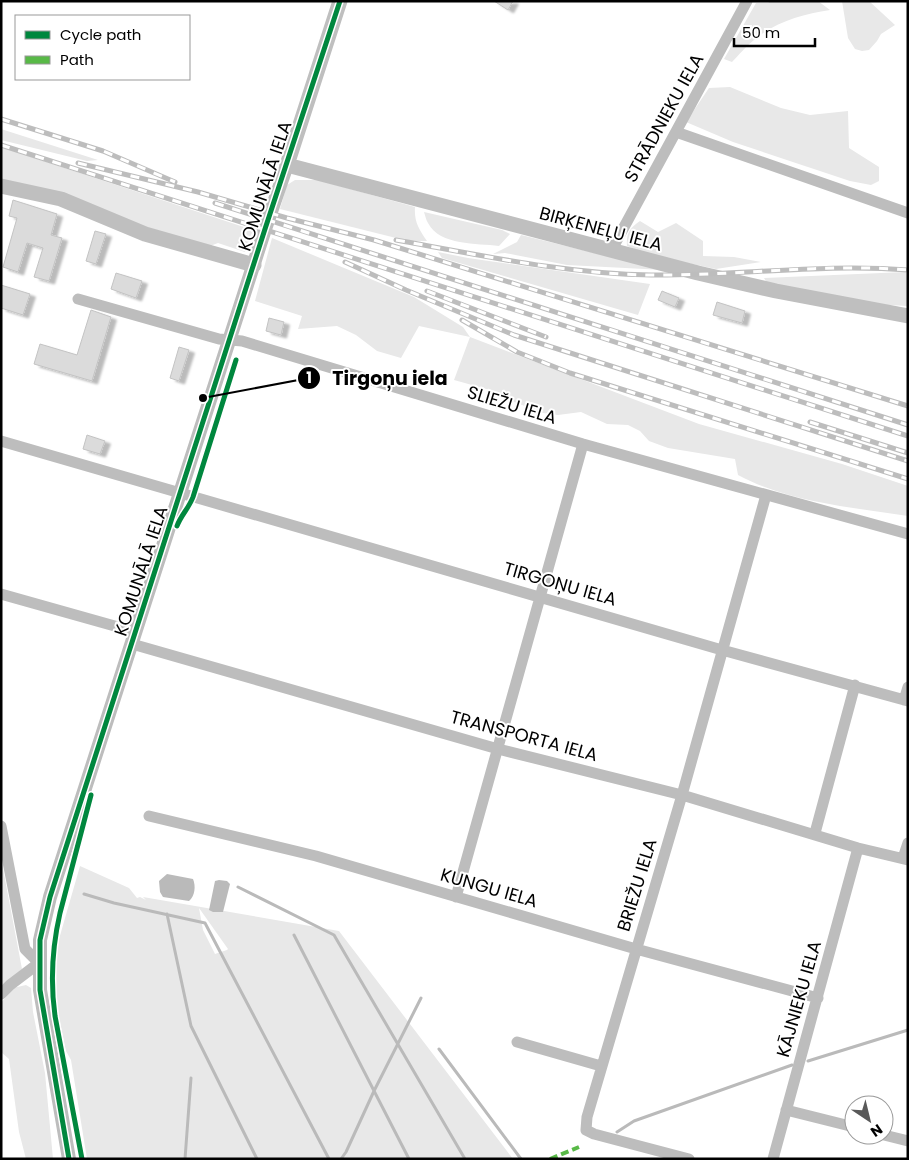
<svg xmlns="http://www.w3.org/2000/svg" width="909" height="1160" font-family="Poppins,sans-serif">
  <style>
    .green { fill: #e8e8e8; fill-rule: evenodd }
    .water { fill: #bababa }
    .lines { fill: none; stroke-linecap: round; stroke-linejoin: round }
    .stream { stroke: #bababa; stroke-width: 3 }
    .building { fill: #dbdbdb; stroke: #c3c3c3; filter: url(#shadow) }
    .minor { stroke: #bdbdbd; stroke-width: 11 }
    .tertiary { stroke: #bdbdbd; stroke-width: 14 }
    .secondary { stroke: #bfbfbf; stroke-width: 15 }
    .rail-casing { stroke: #bdbdbd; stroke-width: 5 }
    .rail { stroke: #fff; stroke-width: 3; stroke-dasharray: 9; stroke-linecap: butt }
    .quiet { stroke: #58b947; stroke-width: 4; stroke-dasharray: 8 4; stroke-linecap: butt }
    .cycleway-casing { stroke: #fff; stroke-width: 8 }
    .cycleway { stroke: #00873e; stroke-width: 5 }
    .labels { text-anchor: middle; stroke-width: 4; stroke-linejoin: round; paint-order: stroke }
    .street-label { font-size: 18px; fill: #000; stroke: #fff }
    .leader { fill: none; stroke: #000; stroke-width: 2 }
    .callout-dot { fill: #000; stroke: #fff; stroke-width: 2 }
    .mark-label { font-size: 15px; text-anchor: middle; font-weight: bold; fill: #fff }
    .callout-label { font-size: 19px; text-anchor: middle; font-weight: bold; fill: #000; stroke: #fff; stroke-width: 4; stroke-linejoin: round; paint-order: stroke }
  </style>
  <defs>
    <filter id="shadow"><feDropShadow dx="5.5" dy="3" stdDeviation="1" flood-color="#0004"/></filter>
  </defs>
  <rect width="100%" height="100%" fill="#fff"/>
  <path class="green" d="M771,1H818L830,10C803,14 775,22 754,40C746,46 739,55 732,62L724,59L756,3H768Z
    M842,1H869L895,25L881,34L877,41L869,50L862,51L855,49L848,38Z
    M730,87L781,108L810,115L848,111L849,148L879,167V181L871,185L850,181L733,142L686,122L709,88Z
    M1,129L98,160L87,161L1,140Z
    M1,147L253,230L245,252L218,243L210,246L133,223L1,179Z
    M295,180H318L415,207C414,222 419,229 427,241H408L280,209L287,185Z
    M424,212L502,230L510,234L499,246C477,243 440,246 428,223C426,220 425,215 424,212Z
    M640,221L658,232L676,223L703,241V256L734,257L761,262L716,269L649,255L627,246C626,233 630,228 640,221Z
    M521,235L664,270L567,265L505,253L493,254L517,242Z
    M272,238L414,297L463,327L470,337L699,424L842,464L908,486V516C851,507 790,503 738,475L735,459L668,448L649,441L640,431L628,425L607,424L581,412L558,415L543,413L509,400L490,390L454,380L470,337L419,326L401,358L377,351L356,335L337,326L298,329L302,316L255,301Z
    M438,252L468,258L650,284L638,315L442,258Z
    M905,272L908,273V306L867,304L767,283L764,278Z
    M1,858L22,969L1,989Z
    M80,866L129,888L137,898L140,897L146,900L143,897L339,931L513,1159H87L71,1060L66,1051L54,994L57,946ZM199,908L228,949L227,950L215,954L203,930Z
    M26,985L31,988L33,1012L45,1073L53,1159H26L19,1132L9,1059L1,1052V1003L13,988Z"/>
  <path class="water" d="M167,874L193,879C196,886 195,896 189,901L163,897L160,892L159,881Z
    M219,880L227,881L230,884L223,912H213L209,910L215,881Z"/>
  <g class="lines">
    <path class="stream" d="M238,887L334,935L465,1159
      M84,894L114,903L205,923L329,1159
      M167,914L191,1026L257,1159
      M294,935L409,1159
      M439,1049L521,1159
      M808,1061L908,1030
      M617,1132L634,1121L792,1065
      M185,1159L191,1078
      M341,1159L346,1152L374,1091L421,998"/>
  </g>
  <path class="building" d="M494,1H513L508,10Z
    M13,200L57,214L51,235L62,238L49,281L34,277L43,248L27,243L18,272L3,267L17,218L9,216Z
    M95,231L106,234L96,264L86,261Z
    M116,273L142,281L136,298L111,289Z
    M1,285L30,294L23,315L1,308Z
    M662,291L679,298L675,307L658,300Z
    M717,302L745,311L742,323L713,315Z
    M91,310L111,317L92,381L34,364L40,344L77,355Z
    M269,318L284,322L281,335L266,331Z
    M179,347L189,350L179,381L170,378Z
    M87,435L105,441L100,454L83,449Z"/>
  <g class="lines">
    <path class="minor" d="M676,132L908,213
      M611,251L747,1
      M78,299L219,339L242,341L583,444L908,534
      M1,441L722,650L908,701
      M1,594L136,632
      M132,644L498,749L682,795L858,848L908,860
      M904,700L908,687
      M149,816L316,856L636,949L818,998
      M1,826L25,949L39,963L10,985L1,994
      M815,833L855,685
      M903,858L908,843
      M456,897L583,444
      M517,1042L601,1066
      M786,1110L854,1127
      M884,1135L908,1141
      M689,1159L594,1134L586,1130L587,1117L682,795L766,495
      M773,1159L858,848"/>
    <path class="tertiary" d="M69,1159L40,990V940L50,897L265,229L287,165"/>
    <path class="secondary" d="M340,1L287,165L698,273L776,291L908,316
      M1,186L61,199L145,234L254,265"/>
    <defs>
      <path id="rail" d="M1,119L103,151L175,182
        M1,145L908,436
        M78,163L198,192L287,218L374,240L908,406
        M215,203L908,425
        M396,240C480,255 565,274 651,275C737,276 822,263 908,270
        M345,262L406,290L514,335L908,461
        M427,291L546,337
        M462,320L517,352L570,373L908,479
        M810,422L908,453"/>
    </defs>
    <use href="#rail" class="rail-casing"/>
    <use href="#rail" class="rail"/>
    <path class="quiet" d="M550,1159L579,1147"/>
    <defs>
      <path id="cycleway" d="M177,526C181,515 189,508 193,497L236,360
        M69,1159L40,990V940L50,897L265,229L340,1
        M82,1159L55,1016C50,980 52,948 60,913L91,795"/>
    </defs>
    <use href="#cycleway" class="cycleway-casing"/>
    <use href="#cycleway" class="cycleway"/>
  </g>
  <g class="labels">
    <g class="street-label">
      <text transform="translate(664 118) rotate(-61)" y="6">STRĀDNIEKU IELA</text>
      <text transform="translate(265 186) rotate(-72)" y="6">KOMUNĀLĀ IELA</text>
      <text transform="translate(601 229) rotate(15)" y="6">BIRĶENEĻU IELA</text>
      <text transform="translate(512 405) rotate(17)" y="6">SLIEŽU IELA</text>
      <text transform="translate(141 571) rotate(-72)" y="6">KOMUNĀLĀ IELA</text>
      <text transform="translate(560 584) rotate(16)" y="6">TIRGOŅU IELA</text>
      <text transform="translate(524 736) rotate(15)" y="6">TRANSPORTA IELA</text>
      <text transform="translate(637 885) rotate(-73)" y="6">BRIEŽU IELA</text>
      <text transform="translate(489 888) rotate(16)" y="6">KUNGU IELA</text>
      <text transform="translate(799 999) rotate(-74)" y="6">KĀJNIEKU IELA</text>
    </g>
  </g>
  <path class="leader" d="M203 398L309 378"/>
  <g class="callout-dot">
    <circle cx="203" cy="398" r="5"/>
    <circle cx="309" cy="378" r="12"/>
  </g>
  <g class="mark-label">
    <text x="309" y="383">1</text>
  </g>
  <g class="callout-label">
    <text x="390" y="385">Tirgoņu iela</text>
  </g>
  <rect width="909" height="1160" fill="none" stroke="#000000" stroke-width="5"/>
  <rect x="15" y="15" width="175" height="65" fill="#ffffff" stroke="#999999"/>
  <rect x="25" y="31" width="25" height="8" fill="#00873e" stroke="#999999"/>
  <text x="60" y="40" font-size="15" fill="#000000">Cycle path</text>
  <rect x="25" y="56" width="25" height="8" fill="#58b947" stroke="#999999"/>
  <text x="60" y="65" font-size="15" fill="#000000">Path</text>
  <g transform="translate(869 1120) rotate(145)"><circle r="24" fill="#ffffff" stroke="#999999"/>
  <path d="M0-4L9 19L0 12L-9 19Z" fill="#595959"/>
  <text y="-8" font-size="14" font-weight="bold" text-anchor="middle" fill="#000000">N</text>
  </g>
  <path d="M734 38v8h81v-8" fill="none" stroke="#000000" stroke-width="2.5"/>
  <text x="742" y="38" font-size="15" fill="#000000" stroke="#ffffff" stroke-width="4" paint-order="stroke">50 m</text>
</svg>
